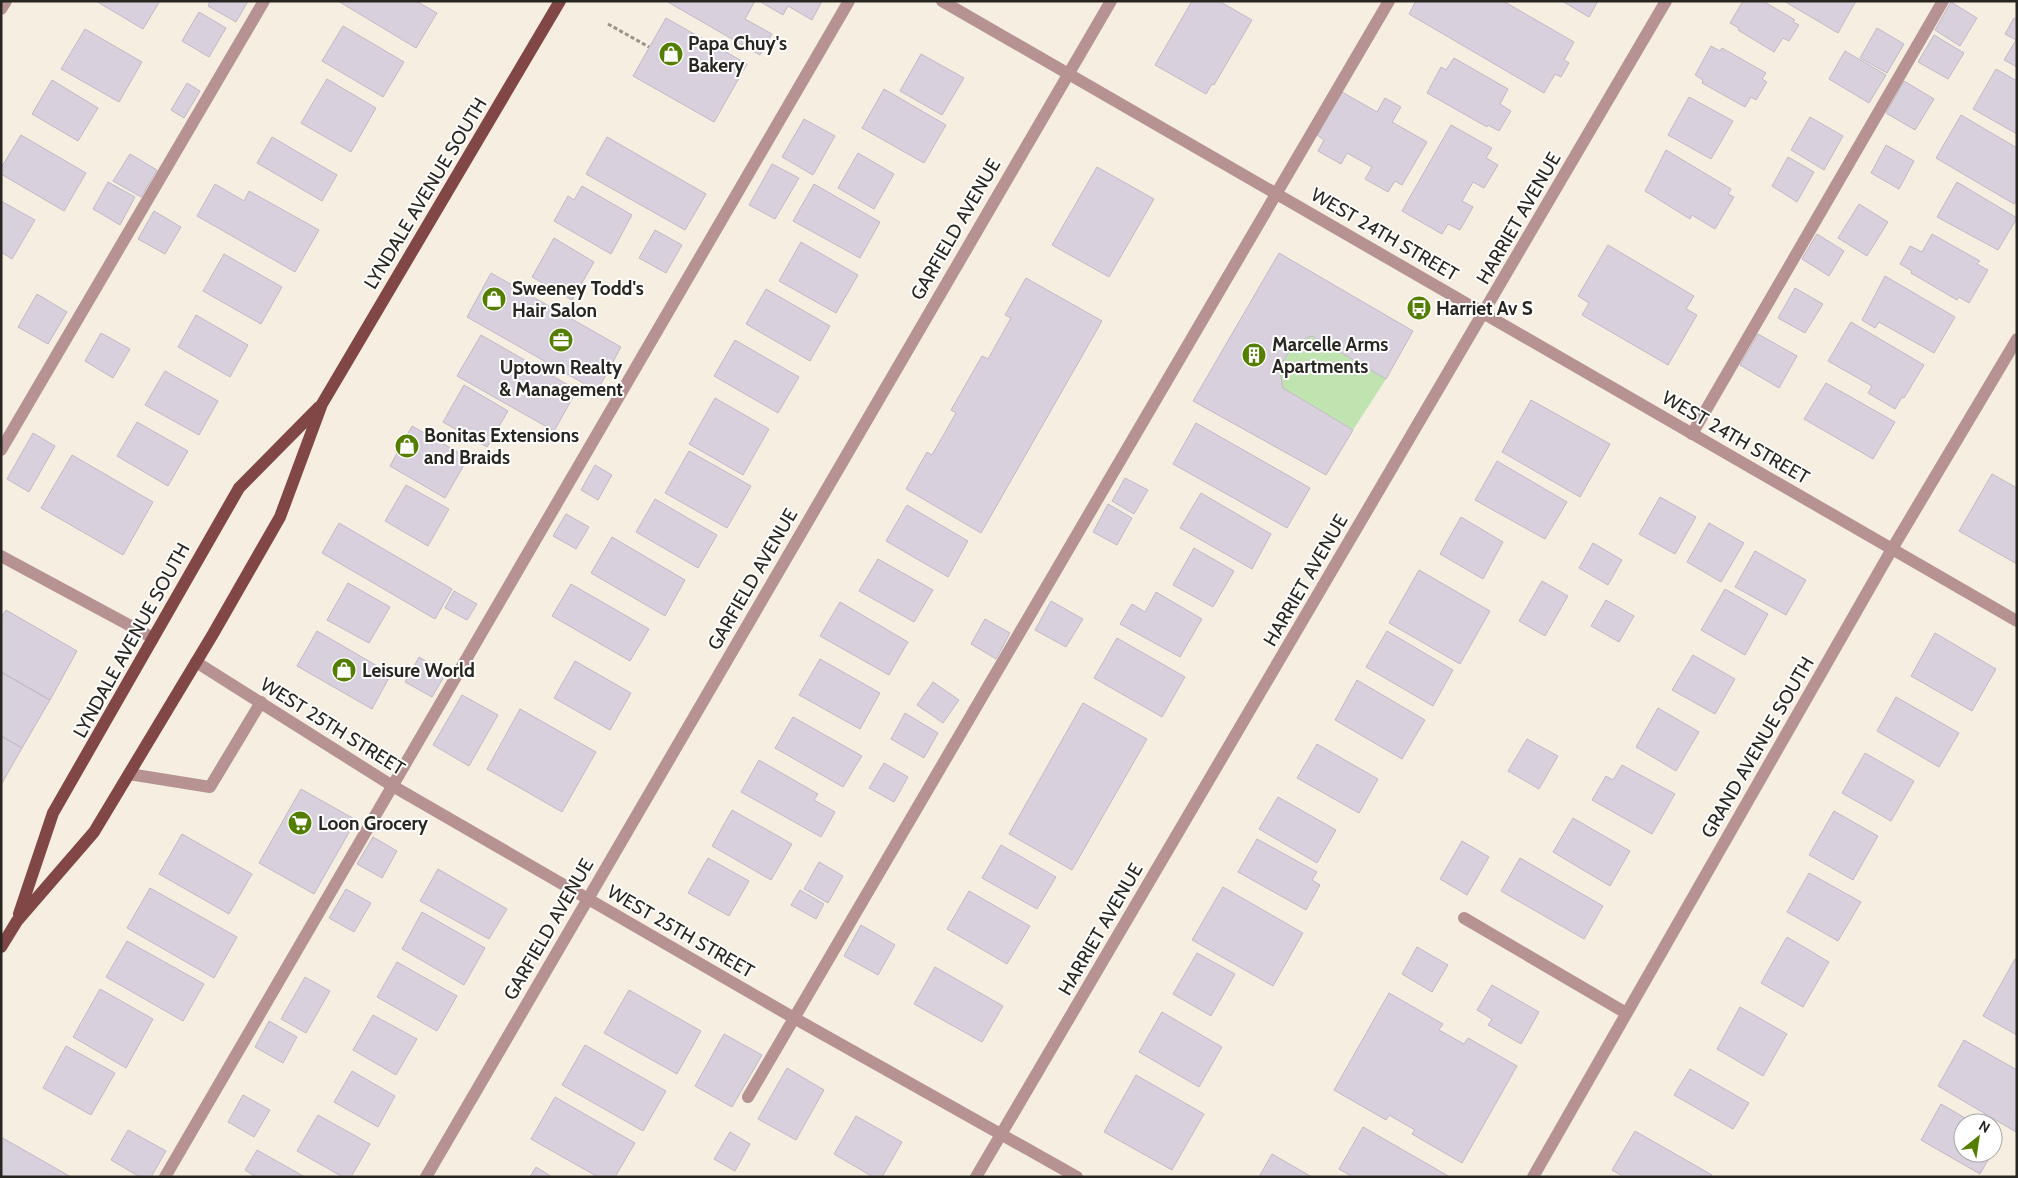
<svg xmlns="http://www.w3.org/2000/svg" width="2018" height="1178" font-family="Cabin,sans-serif">
  <style>
    .green { fill: #bfe4af }
    .building { fill: #d9d0de; stroke: #c1b9c6 }
    .lines { fill: none; stroke-linecap: round; stroke-linejoin: round }
    .path { stroke: #99948a; stroke-width: 3; stroke-dasharray: 4 2.5; stroke-linecap: butt }
    .service { stroke: #b69392; stroke-width: 12 }
    .minor { stroke: #b69392; stroke-width: 12 }
    .tertiary { stroke: #b69392; stroke-width: 12 }
    .primary { stroke: #814747; stroke-width: 12 }
    .labels { text-anchor: middle; stroke-width: 4; stroke-linejoin: round; paint-order: stroke }
    .poi-label { font-size: 19px; font-weight: bold; fill: #282620; stroke: #fff; text-anchor: start }
    .street-label { font-size: 19px; fill: #282620; stroke: #fff }
  </style>
  <rect width="100%" height="100%" fill="#f6eee0"/>
  <path class="green" d="M1312,336L1386,379L1353,430L1283,388L1279,368L1295,342Z"/>
  <path class="building" d="M96,1H160L143,29Z
    M210,1H248L236,22L208,6Z
    M338,1H416L437,13L416,48Z
    M666,1H755L745,19L772,34L760,55Z
    M759,1H822L812,20L788,6L783,15Z
    M1192,1H1219L1252,20L1214,85L1212,84L1206,94L1155,65Z
    M1416,1H1503L1574,42L1564,60L1569,63L1561,77L1555,74L1544,93L1409,14Z
    M1562,1H1598L1589,17Z
    M1743,1H1763L1795,20L1793,22L1799,25L1789,41L1783,38L1774,52L1738,30L1739,28L1730,23Z
    M1784,1H1856L1838,33Z
    M1951,2L1977,18L1960,46L1935,30Z
    M199,12L226,28L209,57L182,41Z
    M666,18L747,64L714,122L633,76Z
    M2014,18L2017,20V67L2004,60L2016,40L2005,34Z
    M343,26L404,62L383,97L322,61Z
    M1877,28L1904,44L1887,73L1860,58Z
    M85,29L142,62L119,102L61,69Z
    M1934,35L1964,53L1948,79L1918,62Z
    M1711,46L1720,51L1722,48L1766,73L1762,79L1767,82L1756,100L1751,97L1745,107L1702,83L1703,80L1695,75Z
    M1845,51L1886,75L1869,103L1829,79Z
    M921,54L964,78L942,115L900,91Z
    M1454,58L1508,89L1500,104L1511,111L1499,131L1488,125L1487,127L1427,93L1441,67L1446,70Z
    M1996,69L2017,81V134L1973,109Z
    M327,79L376,108L351,152L301,123Z
    M52,80L98,108L78,141L32,114Z
    M1904,81L1934,99L1915,130L1886,113Z
    M187,83L200,91L184,118L171,110Z
    M884,89L946,125L924,163L862,128Z
    M1342,92L1377,112L1385,98L1401,107L1392,122L1427,142L1402,185L1395,181L1388,192L1365,179L1372,167L1347,153L1341,164L1318,151L1324,140L1317,135Z
    M1689,97L1733,121L1711,159L1668,135Z
    M1961,115L2017,148V198L2014,204L1936,158Z
    M1810,117L1843,136L1824,170L1791,150Z
    M804,119L835,136L813,175L782,157Z
    M1451,125L1492,148L1486,158L1498,165L1484,188L1473,182L1462,201L1473,207L1460,230L1448,224L1442,234L1402,211Z
    M21,135L86,173L64,211L1,174V168Z
    M272,137L337,175L322,201L257,163Z
    M607,137L706,194L685,230L586,174Z
    M1886,145L1914,161L1899,189L1871,173Z
    M1666,150L1731,189L1728,194L1734,197L1715,229L1692,215L1690,219L1645,191Z
    M858,153L894,174L874,209L838,188Z
    M130,154L157,170L141,197L113,181Z
    M1788,157L1814,172L1797,202L1772,186Z
    M772,164L799,178L775,219L749,205Z
    M1097,167L1154,199L1109,277L1052,245Z
    M108,182L135,197L120,225L93,209Z
    M1957,182L2017,218L1998,250L1937,217Z
    M215,184L244,201L249,191L319,230L295,272L197,216Z
    M814,184L880,222L860,258L793,221Z
    M582,186L632,215L611,254L554,221L568,196L574,200Z
    M1,201L35,220L12,259L1,252Z
    M1859,204L1888,222L1867,256L1838,238Z
    M154,211L181,227L165,254L138,239Z
    M655,230L682,245L666,273L639,258Z
    M1817,234L1844,251L1829,276L1802,259Z
    M1932,234L1980,261L1977,264L1988,270L1969,303L1959,297L1957,300L1911,273L1912,271L1900,264L1910,246L1922,252Z
    M554,238L594,262L572,300L532,277Z
    M801,242L858,275L836,313L779,281Z
    M1608,245L1694,296L1686,309L1697,315L1668,365L1582,315L1589,303L1578,296Z
    M1279,253L1413,331L1386,379L1312,336L1295,342L1279,368L1283,388L1353,430L1326,475L1193,401Z
    M224,254L282,287L261,324L203,291Z
    M491,273L621,347L597,391L467,317Z
    M1885,276L1955,317L1934,353L1879,322L1875,328L1862,320Z
    M1026,278L1102,321L981,533L906,489L927,452L932,455L956,413L951,410L982,356L988,359L1011,318L1005,315Z
    M1795,288L1823,304L1805,333L1778,318Z
    M766,289L830,326L810,361L746,324Z
    M37,294L67,312L48,344L18,327Z
    M196,315L248,345L230,377L178,347Z
    M1851,322L1924,365L1904,398L1902,397L1895,409L1868,393L1872,386L1828,361Z
    M101,333L130,349L113,378L85,361Z
    M1758,334L1797,356L1779,388L1740,365Z
    M481,335L577,390L554,431L457,376Z
    M735,340L799,377L778,413L714,376Z
    M165,371L218,401L199,435L145,405Z
    M1826,383L1895,422L1873,459L1804,419Z
    M464,385L508,411L487,447L443,422Z
    M715,398L769,429L743,475L689,444Z
    M1531,400L1610,444L1580,497L1502,452Z
    M137,422L188,451L168,486L117,456Z
    M1196,423L1310,488L1287,528L1173,464Z
    M412,426L468,458L445,498L390,466Z
    M33,433L55,446L29,492L7,479Z
    M689,451L751,486L727,528L665,493Z
    M72,455L153,502L123,555L41,508Z
    M1497,461L1567,502L1545,539L1475,500Z
    M595,465L612,475L598,500L581,490Z
    M1992,474L2017,488V564L1959,531Z
    M1125,478L1148,490L1134,514L1112,501Z
    M406,485L449,509L428,546L385,521Z
    M1201,493L1271,534L1252,569L1180,528Z
    M1660,497L1696,517L1675,554L1639,534Z
    M655,499L717,535L698,568L636,532Z
    M1108,504L1132,518L1117,545L1093,532Z
    M907,505L968,541L948,577L886,541Z
    M566,514L589,527L576,549L553,536Z
    M1461,517L1503,542L1483,579L1440,554Z
    M339,523L452,589L435,619L322,553Z
    M1709,523L1744,543L1721,582L1687,562Z
    M612,537L685,580L665,616L591,573Z
    M1593,543L1622,560L1608,585L1579,568Z
    M1194,548L1234,571L1213,607L1173,585Z
    M1755,551L1806,580L1786,615L1735,587Z
    M878,559L933,590L914,622L859,591Z
    M1419,570L1490,611L1460,664L1389,623Z
    M1542,581L1568,596L1545,636L1519,621Z
    M348,583L390,607L369,643L327,620Z
    M571,584L649,629L630,661L552,616Z
    M1725,589L1768,614L1745,655L1701,630Z
    M454,591L477,604L467,620L445,608Z
    M1156,592L1202,619L1180,657L1120,624L1132,604L1145,612Z
    M1606,600L1634,616L1619,642L1591,626Z
    M1051,601L1083,619L1066,647L1035,630Z
    M840,602L908,642L889,675L820,636Z
    M6,610L77,651L50,700L1,672V618Z
    M985,619L1010,633L996,659L971,644Z
    M317,631L391,674L372,709L297,666Z
    M1387,631L1453,670L1433,706L1366,667Z
    M1935,633L1996,669L1972,711L1911,676Z
    M1117,638L1185,677L1162,717L1094,678Z
    M1693,655L1735,679L1715,714L1672,690Z
    M419,657L446,673L432,697L405,682Z
    M820,659L880,693L860,729L799,695Z
    M575,661L631,693L610,730L554,698Z
    M1,672L50,700L22,748L1,736Z
    M1357,680L1425,720L1402,759L1335,720Z
    M933,682L959,700L943,723L917,705Z
    M462,695L498,715L469,766L433,745Z
    M1896,697L1959,733L1939,767L1877,731Z
    M1083,703L1147,739L1072,870L1009,834Z
    M1658,708L1699,732L1676,771L1636,747Z
    M520,709L596,752L562,812L487,769Z
    M905,713L938,733L924,758L891,739Z
    M793,717L862,756L843,787L775,748Z
    M1,736L22,748L1,785Z
    M1527,739L1558,756L1539,789L1508,771Z
    M1317,744L1378,779L1359,813L1297,778Z
    M1865,753L1914,781L1891,821L1842,793Z
    M759,760L818,794L814,800L835,812L821,837L741,792Z
    M884,763L908,777L894,802L869,788Z
    M1622,765L1675,794L1652,834L1592,800L1606,776L1613,780Z
    M301,789L356,820L314,894L259,863Z
    M1278,797L1336,830L1317,863L1259,829Z
    M732,810L792,844L771,880L712,846Z
    M1834,811L1878,836L1853,880L1809,855Z
    M1573,818L1630,851L1610,886L1553,852Z
    M182,834L252,874L229,914L159,874Z
    M373,837L397,851L382,878L357,864Z
    M1257,839L1317,872L1312,880L1320,885L1306,910L1238,872Z
    M1462,841L1489,857L1467,895L1440,879Z
    M1001,845L1056,877L1037,909L982,878Z
    M708,858L749,881L729,916L688,893Z
    M1520,858L1603,906L1584,939L1501,891Z
    M819,862L843,876L828,903L804,889Z
    M438,869L507,909L489,939L420,901Z
    M1809,873L1861,902L1838,941L1787,912Z
    M1223,887L1303,933L1273,986L1192,940Z
    M150,888L237,937L214,978L127,928Z
    M346,889L371,903L354,932L329,918Z
    M800,890L824,904L816,919L791,905Z
    M969,891L1030,926L1007,964L947,929Z
    M422,912L485,948L464,985L402,949Z
    M861,925L895,945L878,975L844,956Z
    M1787,937L1829,962L1803,1007L1761,983Z
    M127,941L204,984L183,1021L106,977Z
    M1417,947L1448,965L1432,992L1402,974Z
    M1197,953L1235,974L1211,1016L1173,994Z
    M2015,959H2017V1035L1983,1016Z
    M397,962L457,996L437,1031L377,997Z
    M935,967L1003,1006L982,1042L914,1004Z
    M305,977L330,991L306,1033L281,1019Z
    M1492,985L1539,1012L1521,1044L1488,1025L1492,1019L1477,1010Z
    M100,989L153,1019L126,1068L73,1037Z
    M629,990L701,1031L677,1074L604,1033Z
    M1389,993L1443,1024L1439,1030L1464,1044L1468,1038L1517,1066L1462,1163L1412,1134L1415,1130L1389,1115L1386,1120L1334,1090Z
    M1740,1007L1787,1034L1763,1076L1717,1049Z
    M1162,1012L1222,1047L1199,1087L1139,1052Z
    M373,1015L417,1039L396,1075L353,1050Z
    M269,1021L297,1037L283,1063L255,1047Z
    M724,1034L762,1055L732,1107L695,1086Z
    M1964,1040L2017,1070L2016,1132L1938,1086Z
    M585,1045L666,1091L643,1131L562,1085Z
    M66,1046L115,1073L91,1115L43,1088Z
    M787,1068L824,1090L796,1140L758,1119Z
    M1690,1069L1749,1103L1733,1129L1674,1095Z
    M352,1071L395,1096L378,1127L334,1102Z
    M1136,1075L1204,1114L1172,1170L1104,1132Z
    M243,1095L270,1110L254,1137L228,1122Z
    M555,1097L635,1143L615,1177H598L531,1139Z
    M1941,1104L1974,1123H1963V1153H1992L1980,1174L1921,1140Z
    M318,1115L370,1144L351,1177H343L297,1151Z
    M856,1116L902,1142L882,1177H873L834,1154Z
    M1363,1127L1450,1177H1353L1339,1169Z
    M128,1130L166,1151L151,1177H140L111,1160Z
    M1635,1131L1712,1175L1711,1177H1624L1612,1170Z
    M730,1132L750,1144L735,1171L714,1159Z
    M1993,1134L2001,1138L1993,1152Z
    M1,1137L71,1177H1Z
    M257,1150L305,1177H256L245,1170Z
    M1272,1154L1312,1177H1259Z
    M536,1167L552,1177H530Z"/>
  <g class="lines">
    <path class="path" d="M608,24L649,47"/>
    <path class="service" d="M1692,434L1943,1
      M1,450L264,1
      M129,774L210,787L261,702
      M1464,918L1626,1013
      M748,1097L1389,1
      M165,1177L849,1"/>
    <path class="minor" d="M1,9L6,1
      M1,556L153,638
      M196,662L391,785L794,1018L1077,1177
      M426,1177L1111,1
      M976,1177L1666,1
      M1533,1177L1892,549L2017,339"/>
    <path class="tertiary" d="M942,1L2017,621"/>
    <path class="primary" d="M19,914L53,813L239,488L319,407
      M1,947L17,921L94,832L213,634L280,517L322,404L560,1"/>
  </g>
  <defs>
    <symbol id="shop-disc" viewBox="-11 -11 22 22"><circle r="9.5" fill="#537e00" stroke="#fff"/><path d="M-5-2.5h2.3a2.7 3.5 0 0 1 5.4 0H5L5.5 6h-11ZM-1.5-2.5h3a1.5 2.3 0 0 0-3 0Z" fill="#fff"/></symbol>
    <symbol id="bus-disc" viewBox="-11 -11 22 22"><circle r="9.5" fill="#537e00" stroke="#fff"/><path d="M-5-6H5V4H4V6H2V4H-2V6H-4V4H-5ZM-3.5-4V0h7V-4ZM-3.5 1.2v1.5H-2V1.2ZM2 1.2v1.5H3.5V1.2Z" fill="#fff"/></symbol>
    <symbol id="office-disc" viewBox="-11 -11 22 22"><circle r="9.5" fill="#537e00" stroke="#fff"/><path d="M-6-3h4V-5.5h4V-3h4V5H-6ZM-1-4.5V-3h2v-1.5ZM-6 0V1H6V0Z" fill="#fff"/></symbol>
    <symbol id="building-disc" viewBox="-11 -11 22 22"><circle r="9.5" fill="#537e00" stroke="#fff"/><path d="M-4-6H4V6H1V3H-1V6H-4ZM-2.5-4.3h1.7v1.8h-1.7ZM.8-4.3h1.7v1.8H.8ZM-2.5-1h1.7V.8h-1.7ZM.8-1h1.7V.8H.8Z" fill="#fff"/></symbol>
    <symbol id="supermarket-disc" viewBox="-11 -11 22 22"><circle r="9.5" fill="#537e00" stroke="#fff"/><path d="M-6-5.5h2.5l.6 2H6L4.5 2H-2.5L-4.4-4H-6ZM-1.5 3.2a1.3 1.3 0 1 0 .1 0ZM3 3.2a1.3 1.3 0 1 0 .1 0Z" fill="#fff"/></symbol>
  </defs>
  <g fill-rule="evenodd">
    <use href="#shop-disc" x="657" y="40" width="28" height="28"/>
    <use href="#shop-disc" x="480" y="285" width="28" height="28"/>
    <use href="#bus-disc" x="1405" y="294" width="28" height="28"/>
    <use href="#office-disc" x="547" y="326" width="28" height="28"/>
    <use href="#building-disc" x="1240" y="341" width="28" height="28"/>
    <use href="#shop-disc" x="393" y="432" width="28" height="28"/>
    <use href="#shop-disc" x="330" y="656" width="28" height="28"/>
    <use href="#supermarket-disc" x="286" y="809" width="28" height="28"/>
  </g>
  <g class="labels">
    <g class="poi-label">
      <text x="688" y="50">Papa Chuy's<tspan x="688" dy="22">Bakery</tspan></text>
      <text x="512" y="295">Sweeney Todd's<tspan x="512" dy="22">Hair Salon</tspan></text>
      <text x="1436" y="315">Harriet Av S</text>
      <text x="1272" y="351">Marcelle Arms<tspan x="1272" dy="22">Apartments</tspan></text>
      <text x="561" y="374" text-anchor="middle">Uptown Realty<tspan x="561" dy="22">&amp; Management</tspan></text>
      <text x="424" y="442">Bonitas Extensions<tspan x="424" dy="22">and Braids</tspan></text>
      <text x="362" y="677">Leisure World</text>
      <text x="318" y="830">Loon Grocery</text>
    </g>
    <g class="street-label">
      <text transform="translate(425 193) rotate(-59)" y="7">LYNDALE AVENUE SOUTH</text>
      <text transform="translate(1518 218) rotate(-60)" y="7">HARRIET AVENUE</text>
      <text transform="translate(955 229) rotate(-60)" y="7">GARFIELD AVENUE</text>
      <text transform="translate(1385 234) rotate(30)" y="7">WEST 24TH STREET</text>
      <text transform="translate(1736 437) rotate(30)" y="7">WEST 24TH STREET</text>
      <text transform="translate(752 579) rotate(-60)" y="7">GARFIELD AVENUE</text>
      <text transform="translate(1305 580) rotate(-60)" y="7">HARRIET AVENUE</text>
      <text transform="translate(131 640) rotate(-61)" y="7">LYNDALE AVENUE SOUTH</text>
      <text transform="translate(333 726) rotate(32)" y="7">WEST 25TH STREET</text>
      <text transform="translate(1757 747) rotate(-60)" y="7">GRAND AVENUE SOUTH</text>
      <text transform="translate(548 929) rotate(-60)" y="7">GARFIELD AVENUE</text>
      <text transform="translate(1100 929) rotate(-60)" y="7">HARRIET AVENUE</text>
      <text transform="translate(681 931) rotate(30)" y="7">WEST 25TH STREET</text>
    </g>
  </g>
  <rect width="2018" height="1178" fill="none" stroke="#282620" stroke-width="5"/>
  <g transform="translate(1978 1138) rotate(30)"><circle r="24" fill="#ffffff" stroke="#a9a8a6"/>
  <path d="M0-4L9 19L0 12L-9 19Z" fill="#537e00"/>
  <text y="-8" font-size="14" font-weight="bold" text-anchor="middle" fill="#282620">N</text>
  </g>
</svg>
